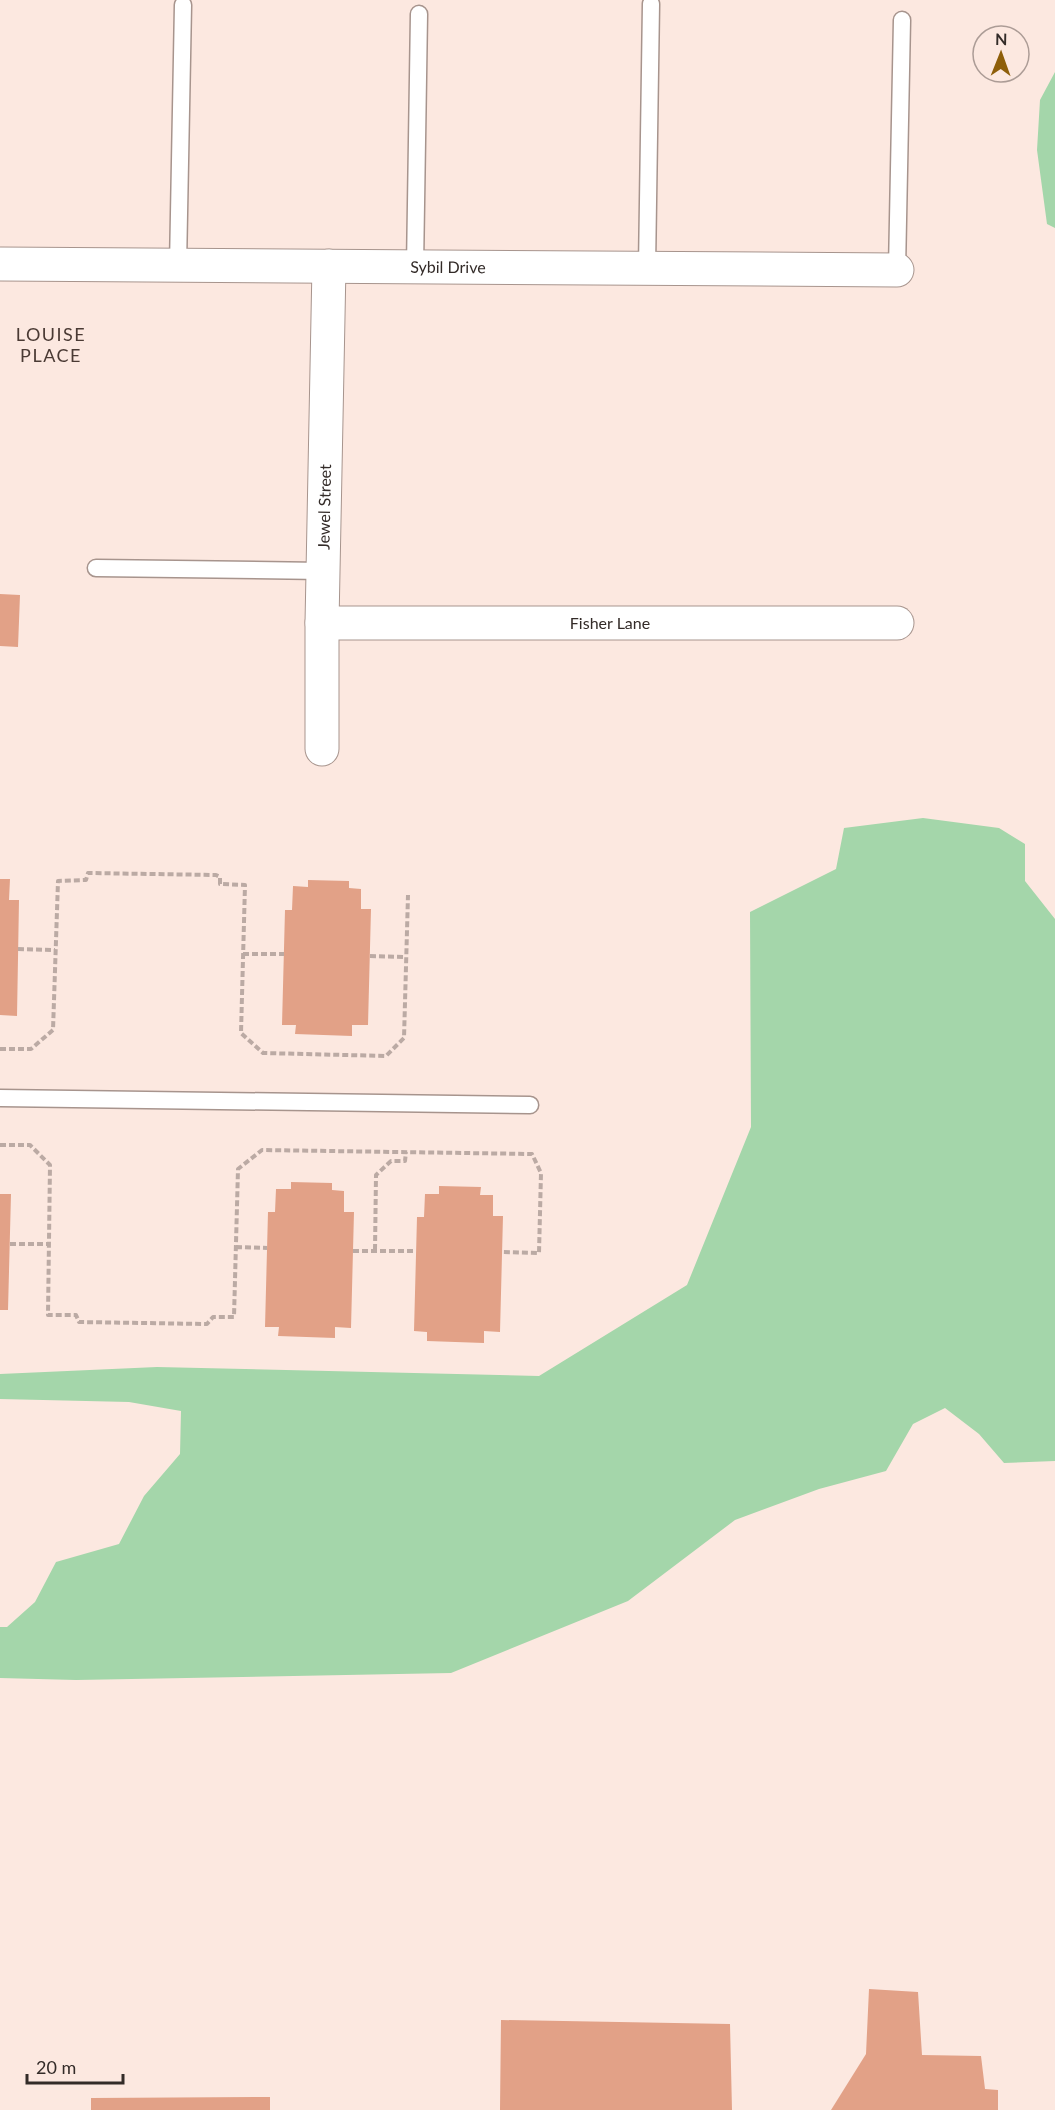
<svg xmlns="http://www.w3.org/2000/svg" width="1055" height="2110" font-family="Lato,sans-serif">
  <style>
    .green { fill: #a4d6aa }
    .building { fill: #e2a187 }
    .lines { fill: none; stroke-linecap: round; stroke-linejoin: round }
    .service-casing { stroke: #a7948d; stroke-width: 19 }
    .minor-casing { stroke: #a7948d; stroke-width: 35 }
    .path { stroke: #bbaaa4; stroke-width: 4; stroke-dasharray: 6 3; stroke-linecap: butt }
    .service { stroke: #fff; stroke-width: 16 }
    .minor { stroke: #fff; stroke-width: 33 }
    .labels { text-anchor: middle; stroke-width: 4.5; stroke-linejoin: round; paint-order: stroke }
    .street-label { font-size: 16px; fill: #332b28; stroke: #fce8e0 }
    .neighbourhood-label { font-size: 18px; letter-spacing: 1.5px; fill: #4a3a34; stroke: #fce8e0 }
  </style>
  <rect width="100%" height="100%" fill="#fce8e0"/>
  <path class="green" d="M1055,72V228L1047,224L1037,150L1040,100Z
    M923,818L999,828L1025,844V881L1055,919V1461L1004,1463L979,1434L945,1408L913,1424L886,1471L819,1489L735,1520L628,1601L451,1673L76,1680L0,1678V1627H7L35,1602L56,1562L119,1544L144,1496L180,1454L181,1411L129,1402L0,1399V1374L157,1367L539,1376L687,1285L751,1127L750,912L836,869L844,828Z"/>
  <path class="building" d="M0,594L20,595L18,647L0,646Z
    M0,879H10L9,900H19L17,1016L0,1015Z
    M308,880L349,881V888L361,889V909H371L368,1025H352V1036L295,1034L296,1025H282L285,910H292L293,886L308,887Z
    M291,1182L332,1183V1190L344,1191V1212H354L351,1328L335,1327V1338L278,1336L279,1327H265L268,1212H275L276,1189H291Z
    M439,1186L481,1187L480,1195H493V1216H503L500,1332L484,1331V1343L427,1341V1332L414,1331L417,1217H424L425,1194H439Z
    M0,1194H11L8,1310H0Z
    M869,1989L918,1992L922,2055L981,2056L985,2089L998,2090V2110H831L866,2054Z
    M501,2020L730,2024L732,2110H500Z
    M270,2097V2110H91V2098Z"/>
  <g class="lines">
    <defs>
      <path id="service" d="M178,266L183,5
        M415,267L419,14
        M647,268L651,4
        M897,270L902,20
        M96,568L323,571
        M0,1098L530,1105"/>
      <g id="minor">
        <path id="s1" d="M0,264L897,270"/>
        <path id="s2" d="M322,623H897"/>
        <path id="s3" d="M322,749V623L329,266"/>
      </g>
    </defs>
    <use href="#service" class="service-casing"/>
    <use href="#minor" class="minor-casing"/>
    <path class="path" d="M18,949L55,950
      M243,954H284
      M370,956L406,957
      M0,1049H31L53,1030L58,881L86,880L88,873L216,875L220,877V884L245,885L241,1033L263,1053L386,1056L404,1038L408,895
      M0,1145H30L50,1165L48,1315H76L79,1322L207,1324L213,1317H234L238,1169L262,1150L532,1154L541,1173L539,1253L502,1252
      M10,1244H49
      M236,1247L267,1248
      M375,1250L376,1175L391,1161H405L406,1152
      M353,1251H416"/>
    <use href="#service" class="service"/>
    <use href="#minor" class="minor"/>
  </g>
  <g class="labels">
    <g class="street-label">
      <text dy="6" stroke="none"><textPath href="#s1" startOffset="448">Sybil Drive</textPath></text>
      <text dy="6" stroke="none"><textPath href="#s3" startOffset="242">Jewel Street</textPath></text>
      <text dy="6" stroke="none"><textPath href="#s2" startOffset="288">Fisher Lane</textPath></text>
    </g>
    <g class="neighbourhood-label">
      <text x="51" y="341">LOUISE<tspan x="51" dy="21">PLACE</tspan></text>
    </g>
  </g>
  <g transform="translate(1001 54) rotate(1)"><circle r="28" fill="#fce8e0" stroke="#ac9c96" stroke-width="1.5"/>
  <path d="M0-4.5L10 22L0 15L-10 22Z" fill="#8e5e09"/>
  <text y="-9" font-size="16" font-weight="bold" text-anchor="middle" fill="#332b28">N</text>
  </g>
  <path d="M27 2074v9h96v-9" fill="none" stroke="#332b28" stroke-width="3"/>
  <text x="36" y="2074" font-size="18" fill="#332b28" stroke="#fce8e0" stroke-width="4.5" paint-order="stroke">20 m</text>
</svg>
